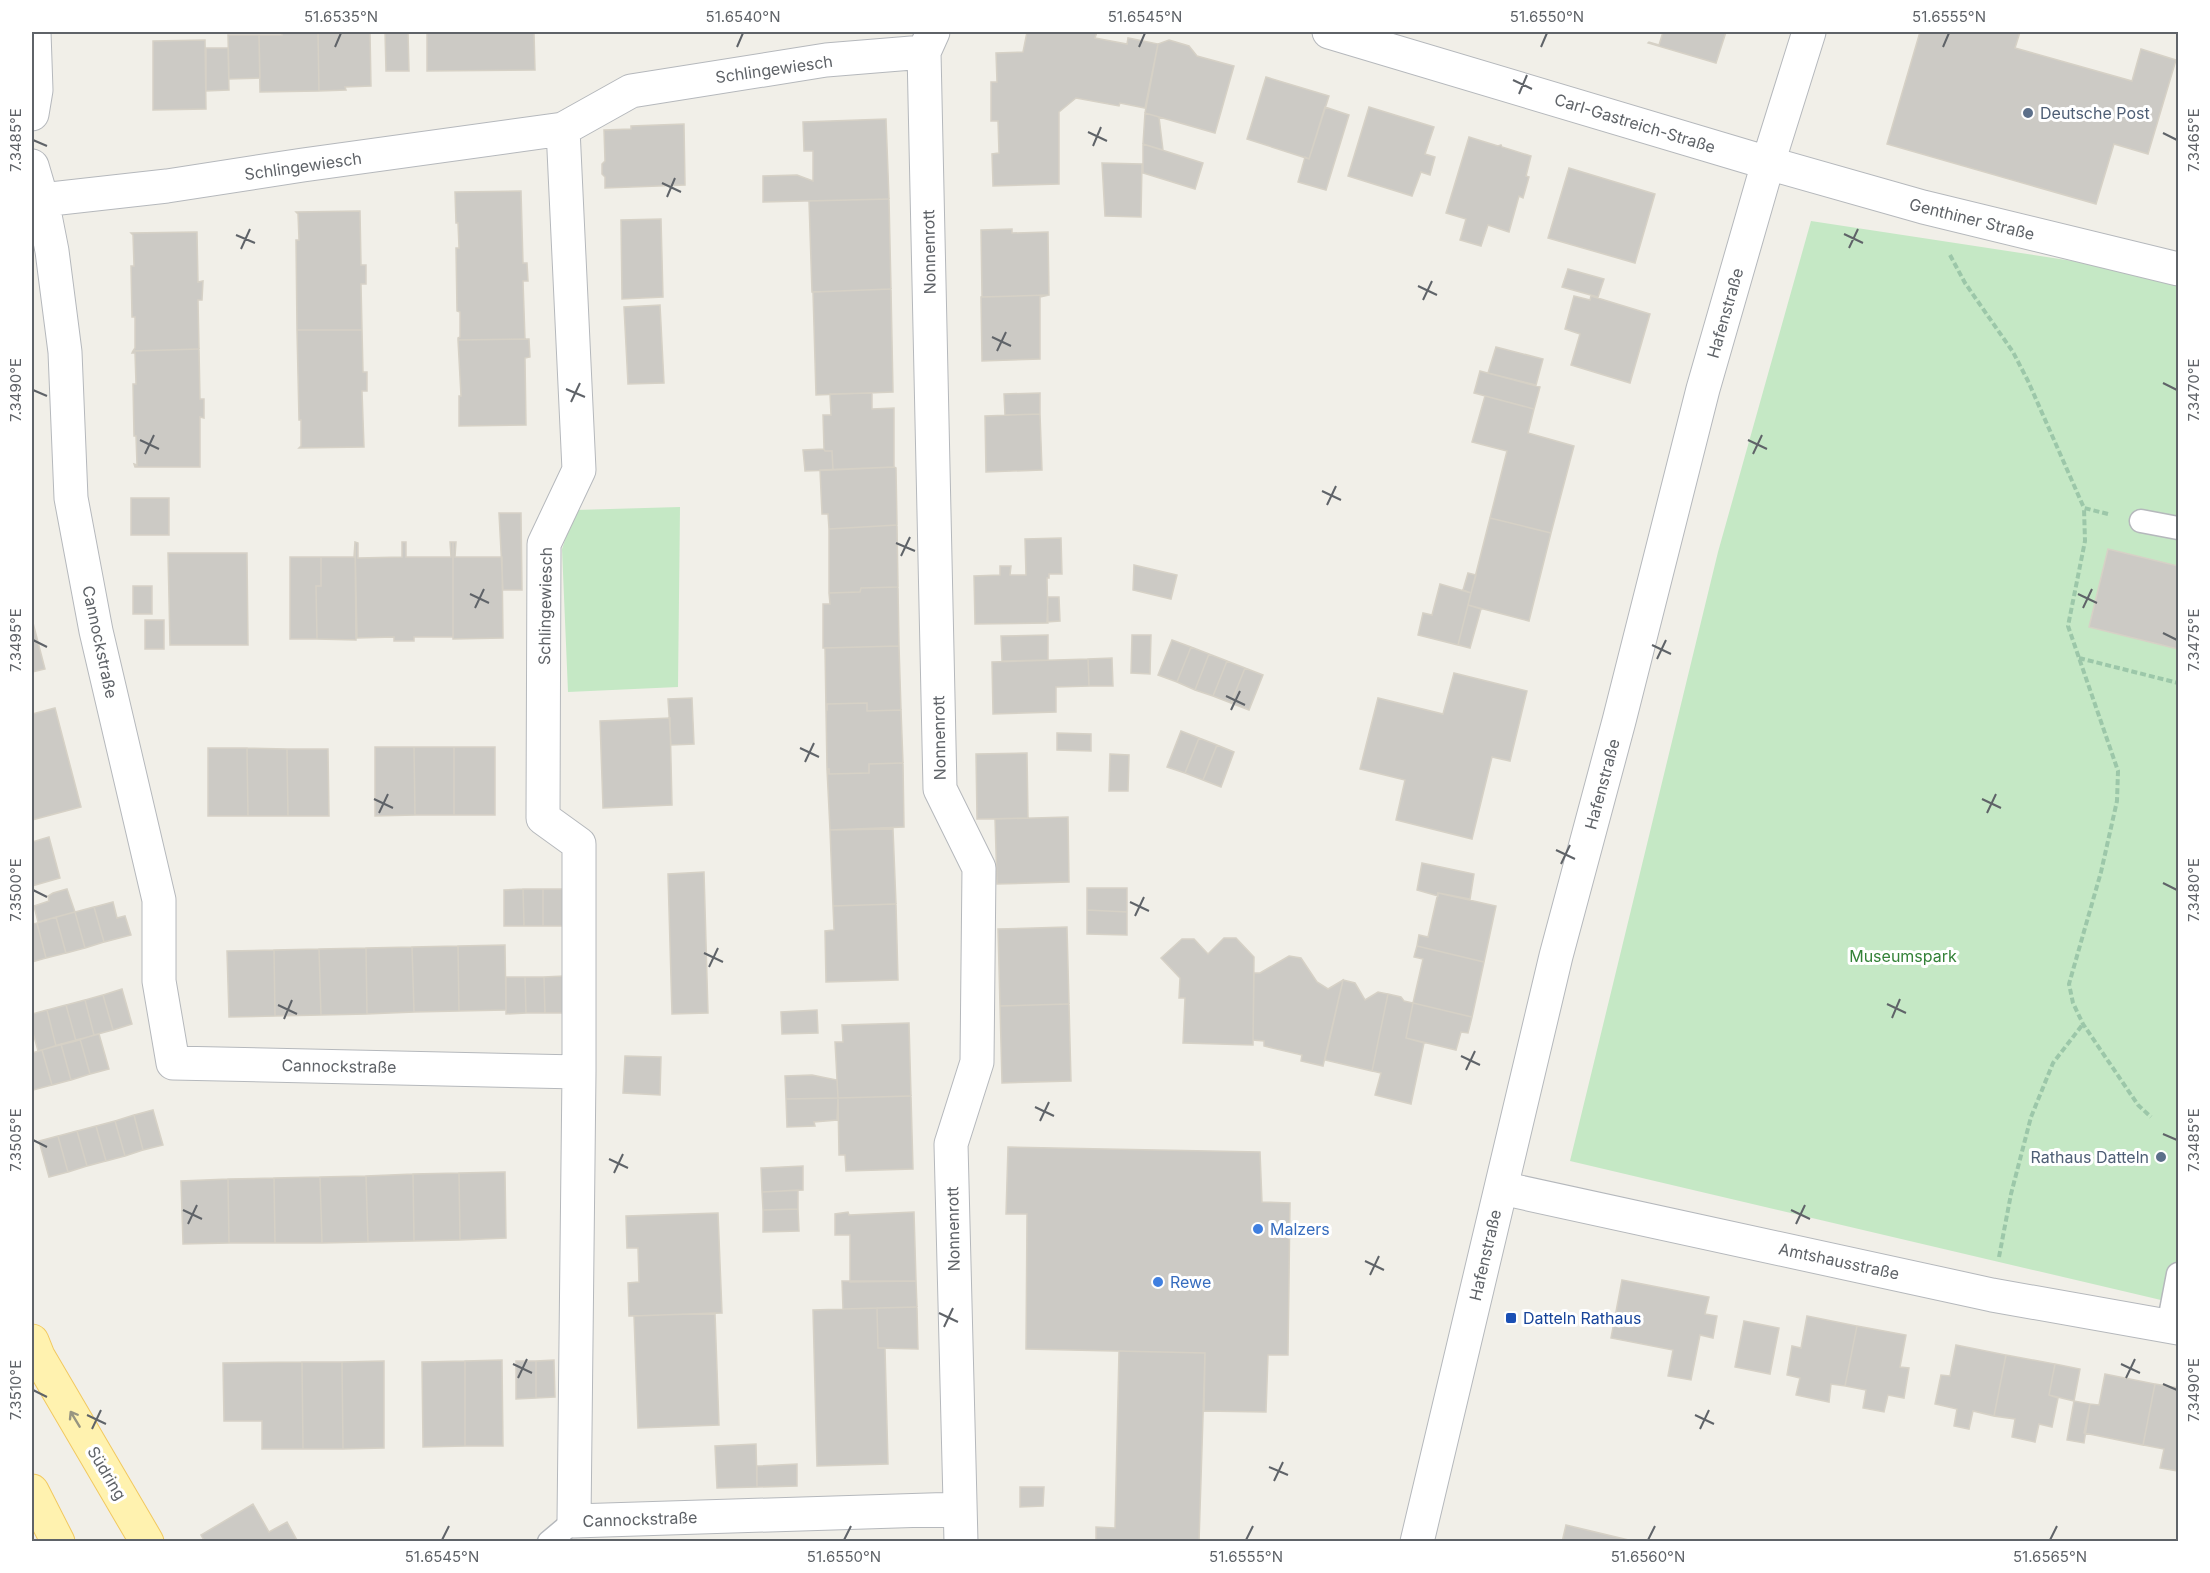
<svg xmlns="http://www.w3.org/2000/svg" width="2210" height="1573" font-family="Inter,sans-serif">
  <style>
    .green { fill: #c5e8c5 }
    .building { fill: #cccac5; stroke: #d6d1c6; stroke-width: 1.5 }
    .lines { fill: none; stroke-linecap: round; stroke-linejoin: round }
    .service-casing { stroke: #b5b8bc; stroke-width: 25 }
    .minor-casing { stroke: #b5b8bc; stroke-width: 35 }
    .primary-casing { stroke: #f2c960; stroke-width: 35 }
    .path { stroke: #9cc7a9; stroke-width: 4; stroke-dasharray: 6 3; stroke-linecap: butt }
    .service { stroke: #fff; stroke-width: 22 }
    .minor { stroke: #fff; stroke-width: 33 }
    .primary { stroke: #fff2af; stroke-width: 33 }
    .oneway { stroke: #979581 }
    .ticks { fill: none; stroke: #5f6368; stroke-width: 2 }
    .service-dot { fill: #5c6f8a; stroke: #fff; stroke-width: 2 }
    .shop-dot { fill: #3f7fe0; stroke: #fff; stroke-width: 2 }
    .transit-dot { fill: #1a4fb4; stroke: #fff; stroke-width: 2 }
    .labels { text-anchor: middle; stroke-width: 6; stroke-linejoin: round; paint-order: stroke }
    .street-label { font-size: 16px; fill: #5f6368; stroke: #fff }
    .service-label { font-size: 16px; fill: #4e5e75; stroke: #fff; text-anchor: start }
    .park-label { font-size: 16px; fill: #348238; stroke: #fff }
    .shop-label { font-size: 16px; fill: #366cbe; stroke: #fff; text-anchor: start }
    .transit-label { font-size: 16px; fill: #164399; stroke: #fff; text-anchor: start }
    .neatline { fill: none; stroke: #5f6368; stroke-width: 2 }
    .ticks-label { font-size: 15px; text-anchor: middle; fill: #5f6368 }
  </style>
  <rect width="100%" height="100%" fill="#f1efe8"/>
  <path class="green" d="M1811,221L2178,277V1304L1570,1161L1718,552Z
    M680,507L678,687L568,692L562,549L575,510Z"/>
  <path class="building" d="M282,32H318L319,91L260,92L259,35H282Z
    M318,32H370L371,86L345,87L346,90L319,91Z
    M385,32H408L409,71H386Z
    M427,32H534L535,70L427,71Z
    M1027,32H1097L1095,38L1127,44L1128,38L1158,44L1145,108L1120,103L1119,106L1076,98L1059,112V184L993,186L992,154L999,153L998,121H991V82H997L996,53L1023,52Z
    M1663,32H1726L1716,63L1648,43L1649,42L1659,45Z
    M1920,32H2020L2015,48L2132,81L2141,49L2176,60L2148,154L2114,144L2096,204L1887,144Z
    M228,35H259L260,78L229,79Z
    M205,40L206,109L153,110V41Z
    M1169,40L1189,46L1197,56L1234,66L1215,133L1145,113L1158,44Z
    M206,48H228L229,90L206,91Z
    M1266,77L1329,96L1309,159L1247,139Z
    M1325,107L1349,115L1326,190L1298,182L1305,157L1309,159Z
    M1369,107L1434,127L1425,154L1435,157L1430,175L1421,172L1412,196L1348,176Z
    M1145,113L1159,117L1163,150L1143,144Z
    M886,119L889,199L763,202V176L797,175L813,181V151H804L803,122Z
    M684,124L685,185L605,188V177L602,174V164L605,161L604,130L631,129V126Z
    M1469,137L1498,146L1501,145L1502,147L1531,156L1526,176L1529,177L1523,198L1519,196L1509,232L1488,225L1481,246L1460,240L1466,219L1446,213Z
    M1143,144L1203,163L1195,189L1143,173Z
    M1102,163L1142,164L1141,217L1105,216Z
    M1569,168L1655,194L1635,263L1548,238Z
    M521,191L523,263H527L528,281H523L525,339L458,340V338L460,337V312L457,311L456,248H459L458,223H456L455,192Z
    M889,199L891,289L812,292L809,201Z
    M360,211L361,265H366V284H361L362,330H297L296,240H299L298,214L296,212Z
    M661,219L663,297L622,299L621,220Z
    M1012,229V233L1048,232L1049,295L982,297L981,230Z
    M197,232L198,282L203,281L202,300H198L199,349L133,351L135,348V317H132L131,266H134L133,235L131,233Z
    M1568,269L1604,279L1598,297L1562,287Z
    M891,289L893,392L816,395L813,292Z
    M1049,295L1040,297V359L982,361L981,297Z
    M1574,296L1590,300L1591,296L1650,314L1630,383L1571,365L1580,334L1565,329Z
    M660,305L664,383L628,384L624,307Z
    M297,330H362L363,372H367V391H362L364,447L299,448L301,446V420H299Z
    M529,339L530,357L525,358L526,425L459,426V396H461L458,340Z
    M1496,347L1543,359L1536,385L1488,373Z
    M199,349L200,399H204V418L200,417V467H135L134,464L137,465L136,436H134L133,384H136L135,353H132L133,351Z
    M1480,371L1540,387L1534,409L1474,393Z
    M872,393V409L894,408V467L833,470L832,451H825L824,449L823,415H831L830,394Z
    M1040,393V414L1005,415L1004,394Z
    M1485,396L1534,409L1528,433L1574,446L1551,533L1490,518L1507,451L1472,442Z
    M1040,414L1042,470L986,472L985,416Z
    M824,449L825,451H832L833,470L805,471L803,450Z
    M894,467L896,468L897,525L829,529L828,514H822L820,470Z
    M131,498H169V535H131Z
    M499,513H521L522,590H503Z
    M1490,518L1551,533L1529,621L1468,605Z
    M897,525L898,587L861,588L860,592L829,593V529Z
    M1061,538L1062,574H1049V578H1047L1048,623L975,624L974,576L1000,575V566H1011L1010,575H1026L1025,539Z
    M355,542L356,640L317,639L316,586H321V557H354Z
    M355,542L358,543V558L402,557V542H406V557H451L450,542H453V637H414V641H394V637L357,638Z
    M453,542H456L455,557H502L503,638L453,639Z
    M2108,549L2178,566V649L2089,627Z
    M168,553H247L248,645H170Z
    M290,557H321V586H316L317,639H290Z
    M1134,565L1177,575L1171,599L1133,590Z
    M1468,573L1476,575L1471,593L1463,590Z
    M1440,584L1471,593L1458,645L1418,635L1423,613L1432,615Z
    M133,586H152V614H133Z
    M898,587L899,646L823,648V604H830L829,593L860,592L861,588Z
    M1048,597H1059L1060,621L1047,622Z
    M1468,605L1481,609L1470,648L1458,645Z
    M32,619L45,669L32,672Z
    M145,620H164V649H145Z
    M1048,635V660L1002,661L1001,636Z
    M1132,635H1151L1150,674L1131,673Z
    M1172,640L1191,647L1177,682L1158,675Z
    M899,646L901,710L867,711V703L827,704V710H826L825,648Z
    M1191,647L1209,654L1195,690L1177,682Z
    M1209,654L1227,661L1213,696L1195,690Z
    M1112,658L1113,686H1089L1088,659Z
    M1088,659L1089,686L1056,687V712L993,714L992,662Z
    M1227,661L1245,668L1231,703L1213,696Z
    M1245,668L1263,675L1249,710L1231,703Z
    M1454,673L1527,691L1510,761L1492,757L1472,839L1396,820L1405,780L1360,769L1378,698L1443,714Z
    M692,698L694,744L671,745L668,699Z
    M867,703V711L901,710L903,763L869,764V773L829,774V769H827L826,710H827V704Z
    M55,708L81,807L32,820V714Z
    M670,718L672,805L603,808L600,721Z
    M1181,731L1199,738L1185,773L1167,767Z
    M1057,733L1091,734V751L1057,750Z
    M1199,738L1217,745L1203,780L1185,773Z
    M1217,745L1234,752L1221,787L1203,780Z
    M375,747H414L415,815L375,816Z
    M414,747H454V815H415Z
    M454,747H495V815H454Z
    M208,748H247L248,816H208Z
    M247,748L287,749L288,816H248Z
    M287,749H328L329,816H288Z
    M1027,753L1028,818L977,819L976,754Z
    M1110,754L1129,755L1128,791H1109Z
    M903,763L904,827L830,830L827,769H829V774L869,773V764Z
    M1068,817L1069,882L997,884L995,819Z
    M893,829L896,904L833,906L830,830Z
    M49,837L60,878L32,886V842Z
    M1422,863L1474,874L1470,899L1438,893V896L1417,890Z
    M704,872L708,1013L672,1014L668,874Z
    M1087,888H1127V912L1087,910Z
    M67,889L75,912L38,922L34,906L49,901L48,896L53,893Z
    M523,889L524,926H504V890Z
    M523,889H543V926H524Z
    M543,889H563V926H543Z
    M1438,893L1496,906L1484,962L1417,946L1419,935L1428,937Z
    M113,902L117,918L125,916L131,935L104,942L94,907Z
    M896,904L898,980L826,982L825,931L834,930L833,906Z
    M94,907L104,942L85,948L75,912Z
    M1087,910L1127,912V935L1087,934Z
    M75,912L85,948L66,953L56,917Z
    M56,917L66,953L46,958L37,923Z
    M37,923L46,958L32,962V924Z
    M1067,927L1069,1004L1000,1006L998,929Z
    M1224,938H1236L1254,957L1253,1045L1183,1043L1185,998H1179L1180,978L1161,958L1182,939H1194L1208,954Z
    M505,945L506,1010L459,1011L458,946Z
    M458,946L459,1011L414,1012L412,947Z
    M1417,946L1484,962L1472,1017L1413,1003L1423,959L1414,957Z
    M412,947L414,1012L367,1014L366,948Z
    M366,948L367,1014L321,1015L319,949Z
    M319,949L321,1015L275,1016L274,950Z
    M274,950L275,1016L229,1017L227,951Z
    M1289,956L1301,958L1317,982L1328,989L1343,980L1323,1066L1301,1061L1302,1055L1264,1046V1041L1253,1040L1254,973H1260Z
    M564,976L565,1013H545L544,977Z
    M506,977H525L526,1013L506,1014Z
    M525,977H544L545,1013H526Z
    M1343,980L1355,983L1365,1000L1378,992L1388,994L1372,1071L1325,1060Z
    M122,989L132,1024L113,1030L103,995Z
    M1388,994L1401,997L1404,1001L1413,1003L1406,1038L1424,1043L1411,1104L1375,1095L1381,1073L1372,1071Z
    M103,995L113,1030L94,1035L85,1000Z
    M85,1000L94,1035L76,1041L66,1005Z
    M1413,1003L1472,1017L1468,1033L1461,1032L1456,1050L1406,1038Z
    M1069,1004L1071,1081L1002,1083L1000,1006Z
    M66,1005L76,1041L56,1046L47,1010Z
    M47,1010L56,1046L38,1051L32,1029V1014Z
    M817,1010L818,1033L782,1034L781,1012Z
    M909,1023L911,1096L838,1098L835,1042H843L842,1025Z
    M99,1034L109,1069L90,1074L80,1039Z
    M80,1039L90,1074L71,1080L61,1044Z
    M61,1044L71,1080L52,1085L42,1050Z
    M42,1050L52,1085L33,1090L32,1053Z
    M625,1056L661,1057L660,1095L623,1093Z
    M812,1075L837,1080L838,1098L786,1099L785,1076Z
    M911,1096L913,1169L846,1171L845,1155H839L838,1098Z
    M838,1098L837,1120L814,1122L815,1126L787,1127L786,1099Z
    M153,1110L163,1145L143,1150L134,1115Z
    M134,1115L143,1150L125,1156L115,1121Z
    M115,1121L125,1156L106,1161L96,1126Z
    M96,1126L106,1161L87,1166L77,1131Z
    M77,1131L87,1166L68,1172L58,1136Z
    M58,1136L68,1172L49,1177L39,1141Z
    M1008,1147L1260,1152L1262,1202L1290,1203L1288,1355H1268L1266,1412L1204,1411L1205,1353L1026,1349L1027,1214H1006Z
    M803,1166V1190L762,1192L761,1168Z
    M505,1172L506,1238L460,1240L459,1173Z
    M459,1173L460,1240L414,1241L413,1174Z
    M413,1174L414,1241L368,1242L366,1176Z
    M366,1176L368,1242L322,1243L320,1177Z
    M320,1177L322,1243H275L274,1178Z
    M274,1178L275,1243H229L228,1179Z
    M228,1179L229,1243L183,1244L181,1181Z
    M798,1190V1209L763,1210L762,1192Z
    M798,1209L799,1231L763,1232V1210Z
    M848,1212L849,1215L914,1212L916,1281L850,1282V1235H835V1214Z
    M718,1213L722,1313L629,1316L628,1283L639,1282L638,1248H627L626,1216Z
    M1622,1280L1709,1297L1705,1314L1717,1316L1713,1338L1700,1335L1691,1380L1668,1376L1673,1350L1611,1338Z
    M842,1281H916L917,1307L843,1309Z
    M917,1307L918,1349L878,1348L877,1308Z
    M877,1308L878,1348H885L888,1464L817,1466L813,1310Z
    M715,1313L719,1425L638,1428L634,1316Z
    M1807,1316L1857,1326L1845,1386L1831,1384L1829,1402L1796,1395L1800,1378L1787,1375L1792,1346L1801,1348Z
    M1744,1321L1779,1328L1770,1374L1735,1367Z
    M1857,1326L1906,1335L1900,1367L1909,1368L1904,1398L1888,1395L1884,1412L1863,1408L1866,1390L1845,1386Z
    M1956,1345L2006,1355L1994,1416L1973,1411L1969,1429L1954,1426L1957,1409L1935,1404L1941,1375L1950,1376Z
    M1119,1351L1205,1353L1199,1542H1096V1527L1115,1528Z
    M2006,1355L2055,1364L2049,1395L2058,1398L2052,1427L2039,1424L2035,1442L2012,1437L2015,1419L1994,1416Z
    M502,1360L503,1446H465V1361Z
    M554,1360L555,1397L536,1398V1361Z
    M384,1361V1448L343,1449L342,1362Z
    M465,1361V1446L423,1447L422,1362Z
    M516,1361H536V1398L516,1399Z
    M302,1362H342L343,1449H303Z
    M302,1362L303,1449H262V1421H224L223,1363Z
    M2055,1364L2080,1369L2074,1401L2049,1395Z
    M2105,1374L2155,1384L2143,1445L2084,1433L2090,1404L2099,1405Z
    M2155,1384L2178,1388V1471L2160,1468L2164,1449L2143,1445Z
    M2074,1401L2090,1404L2084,1443L2067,1440Z
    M756,1444L757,1487L717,1488L715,1446Z
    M797,1464V1486L757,1487V1466Z
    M1020,1487H1044L1043,1506L1020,1507Z
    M253,1504L269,1532L287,1522L298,1542H205L201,1535Z
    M1566,1525L1637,1542H1562Z"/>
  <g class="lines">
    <defs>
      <path id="service" d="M2141,521L2178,528
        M2168,1326L2178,1274
        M549,1542L574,1521"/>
      <path id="minor" d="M933,32L924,52L940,789L979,868L977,1062L951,1144L961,1542
        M1329,32L1768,163L1923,207L2178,269
        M32,114L36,90L34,32
        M563,129L579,470L544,544L543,818L579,844V1072L574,1521L960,1509
        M32,166L42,200L52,251L65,352L71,498L96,631L159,900V981L173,1063L579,1072
        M42,200L167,186L303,165L563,129L631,91L826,60L924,52
        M1501,1188L1992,1295L2178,1328
        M1417,1542L1556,956L1619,721L1703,389L1768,163L1809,32"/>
      <path id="primary" d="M32,1341L38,1356L147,1542
        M32,1491L58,1542"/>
    </defs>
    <use href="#service" class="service-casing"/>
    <use href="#minor" class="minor-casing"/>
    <use href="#primary" class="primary-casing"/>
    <path class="path" d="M1950,255L1965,283L2013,352L2028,381L2084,508
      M2108,514L2084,508L2085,541L2068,626L2118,771L2117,801L2101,872L2069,984L2073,1003L2083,1024L2138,1105L2151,1117
      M2079,658L2178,683
      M1999,1257L2011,1194L2031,1117L2053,1063L2083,1024"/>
    <use href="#service" class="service"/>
    <use href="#minor" class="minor"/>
    <use href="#primary" class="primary"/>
  </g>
  <defs><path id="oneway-shaft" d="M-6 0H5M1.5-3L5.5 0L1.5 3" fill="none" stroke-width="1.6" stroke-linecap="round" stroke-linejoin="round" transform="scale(1.5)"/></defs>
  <use class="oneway" href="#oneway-shaft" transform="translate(75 1419) rotate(-121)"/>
  <path class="ticks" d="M335,47L341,33M737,47L743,33M1139,47L1145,33M1541,47L1547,33M1943,47L1949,33M1513,80L1532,89M1519,94L1527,75M1088,132L1107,141M2163,133L2177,140M33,140L47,146M1093,146L1101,127M662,183L681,192M667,197L675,178M1844,234L1863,243M236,235L255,243M1849,248L1858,229M241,249L250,229M1418,286L1437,295M1423,300L1432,281M992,337L1011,346M997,351L1006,332M2163,383L2177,390M566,389L585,397M33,390L47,396M571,402L580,383M140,440L159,449M1748,440L1767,449M145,454L154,435M1753,454L1762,435M1322,491L1341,500M1327,505L1336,486M896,543L915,551M901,556L910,537M470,594L489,603M2078,594L2097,603M475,608L484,589M2083,608L2092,589M2163,633L2177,640M33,640L47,647M1652,645L1671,654M1657,659L1666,640M1226,696L1245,705M1231,710L1240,691M800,748L819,757M805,762L814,743M374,799L393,808M1982,799L2001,808M379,813L388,794M1987,813L1996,794M1556,850L1575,859M1561,864L1570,845M2163,883L2177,890M33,890L47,897M1130,902L1149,911M1135,916L1144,897M704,953L723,962M709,967L718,948M1887,1004L1906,1013M278,1005L297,1014M1892,1018L1900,999M284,1019L292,1000M1461,1056L1480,1065M1466,1070L1475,1051M1035,1107L1054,1116M1040,1121L1049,1102M2163,1134L2177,1140M33,1140L47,1147M609,1159L628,1168M614,1173L623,1154M183,1210L202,1219M1791,1210L1810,1219M188,1224L197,1205M1796,1224L1805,1205M1365,1261L1384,1270M1370,1275L1379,1256M939,1313L958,1322M944,1327L953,1308M513,1364L532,1373M2121,1364L2140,1373M518,1378L527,1359M2126,1378L2135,1359M2163,1384L2177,1390M33,1390L47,1397M87,1415L106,1424M1695,1415L1714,1424M92,1429L101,1410M1700,1429L1709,1410M1269,1467L1288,1475M1274,1481L1283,1462M442,1540L449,1526M844,1540L851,1526M1246,1540L1253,1526M1648,1540L1655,1526M2050,1540L2057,1526"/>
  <g class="service-dot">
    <circle cx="2028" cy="113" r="6"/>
    <circle cx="2161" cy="1157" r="6"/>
  </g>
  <g class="shop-dot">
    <circle cx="1258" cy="1229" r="6"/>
    <circle cx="1158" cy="1282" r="6"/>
  </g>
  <rect class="transit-dot" x="1505" y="1312" width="12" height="12" rx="3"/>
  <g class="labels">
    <g class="street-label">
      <text transform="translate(774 69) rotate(-8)" y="6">Schlingewiesch</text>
      <text transform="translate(1635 123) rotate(17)" y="6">Carl-Gastreich-Straße</text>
      <text transform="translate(303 166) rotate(-8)" y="6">Schlingewiesch</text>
      <text transform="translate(1972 219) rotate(14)" y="6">Genthiner Straße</text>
      <text transform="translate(929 252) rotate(-91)" y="6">Nonnenrott</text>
      <text transform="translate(1725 313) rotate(-74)" y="6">Hafenstraße</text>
      <text transform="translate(545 606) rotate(-89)" y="6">Schlingewiesch</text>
      <text transform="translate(100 642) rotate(78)" y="6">Cannockstraße</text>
      <text transform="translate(939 738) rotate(-91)" y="6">Nonnenrott</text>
      <text transform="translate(1602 784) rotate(-75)" y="6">Hafenstraße</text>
      <text transform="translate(339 1066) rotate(1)" y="6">Cannockstraße</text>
      <text transform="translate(953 1229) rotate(-91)" y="6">Nonnenrott</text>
      <text transform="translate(1485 1255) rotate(-77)" y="6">Hafenstraße</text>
      <text transform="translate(1839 1261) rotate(12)" y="6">Amtshausstraße</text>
      <text transform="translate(107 1473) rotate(59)" y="6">Südring</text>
      <text transform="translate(640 1519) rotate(-2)" y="6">Cannockstraße</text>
    </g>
    <g class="service-label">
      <text x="2040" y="119">Deutsche Post</text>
      <text x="2149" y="1163" text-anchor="end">Rathaus Datteln</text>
    </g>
    <g class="park-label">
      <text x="1903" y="962">Museumspark</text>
    </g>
    <g class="shop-label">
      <text x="1270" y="1235">Malzers</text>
      <text x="1170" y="1288">Rewe</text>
    </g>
    <g class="transit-label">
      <text x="1523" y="1324">Datteln Rathaus</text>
    </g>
  </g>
  <rect width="2210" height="1573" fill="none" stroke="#ffffff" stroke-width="66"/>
  <rect x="33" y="33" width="2144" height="1507" class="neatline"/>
  <g class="ticks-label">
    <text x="341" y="22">51.6535°N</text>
    <text x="743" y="22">51.6540°N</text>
    <text x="1145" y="22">51.6545°N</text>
    <text x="1547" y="22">51.6550°N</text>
    <text x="1949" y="22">51.6555°N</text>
    <text transform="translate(2194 140) rotate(-90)" y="5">7.3465°E</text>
    <text transform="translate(16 140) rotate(-90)" y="5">7.3485°E</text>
    <text transform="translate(2194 390) rotate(-90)" y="5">7.3470°E</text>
    <text transform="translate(16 390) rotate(-90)" y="5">7.3490°E</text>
    <text transform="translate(2194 640) rotate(-90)" y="5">7.3475°E</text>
    <text transform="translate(16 640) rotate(-90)" y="5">7.3495°E</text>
    <text transform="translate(2194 890) rotate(-90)" y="5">7.3480°E</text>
    <text transform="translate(16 890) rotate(-90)" y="5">7.3500°E</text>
    <text transform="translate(2194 1140) rotate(-90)" y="5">7.3485°E</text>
    <text transform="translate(16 1140) rotate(-90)" y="5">7.3505°E</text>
    <text transform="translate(2194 1390) rotate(-90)" y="5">7.3490°E</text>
    <text transform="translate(16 1390) rotate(-90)" y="5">7.3510°E</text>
    <text x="442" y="1562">51.6545°N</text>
    <text x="844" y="1562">51.6550°N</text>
    <text x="1246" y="1562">51.6555°N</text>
    <text x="1648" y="1562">51.6560°N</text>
    <text x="2050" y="1562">51.6565°N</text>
  </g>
</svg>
